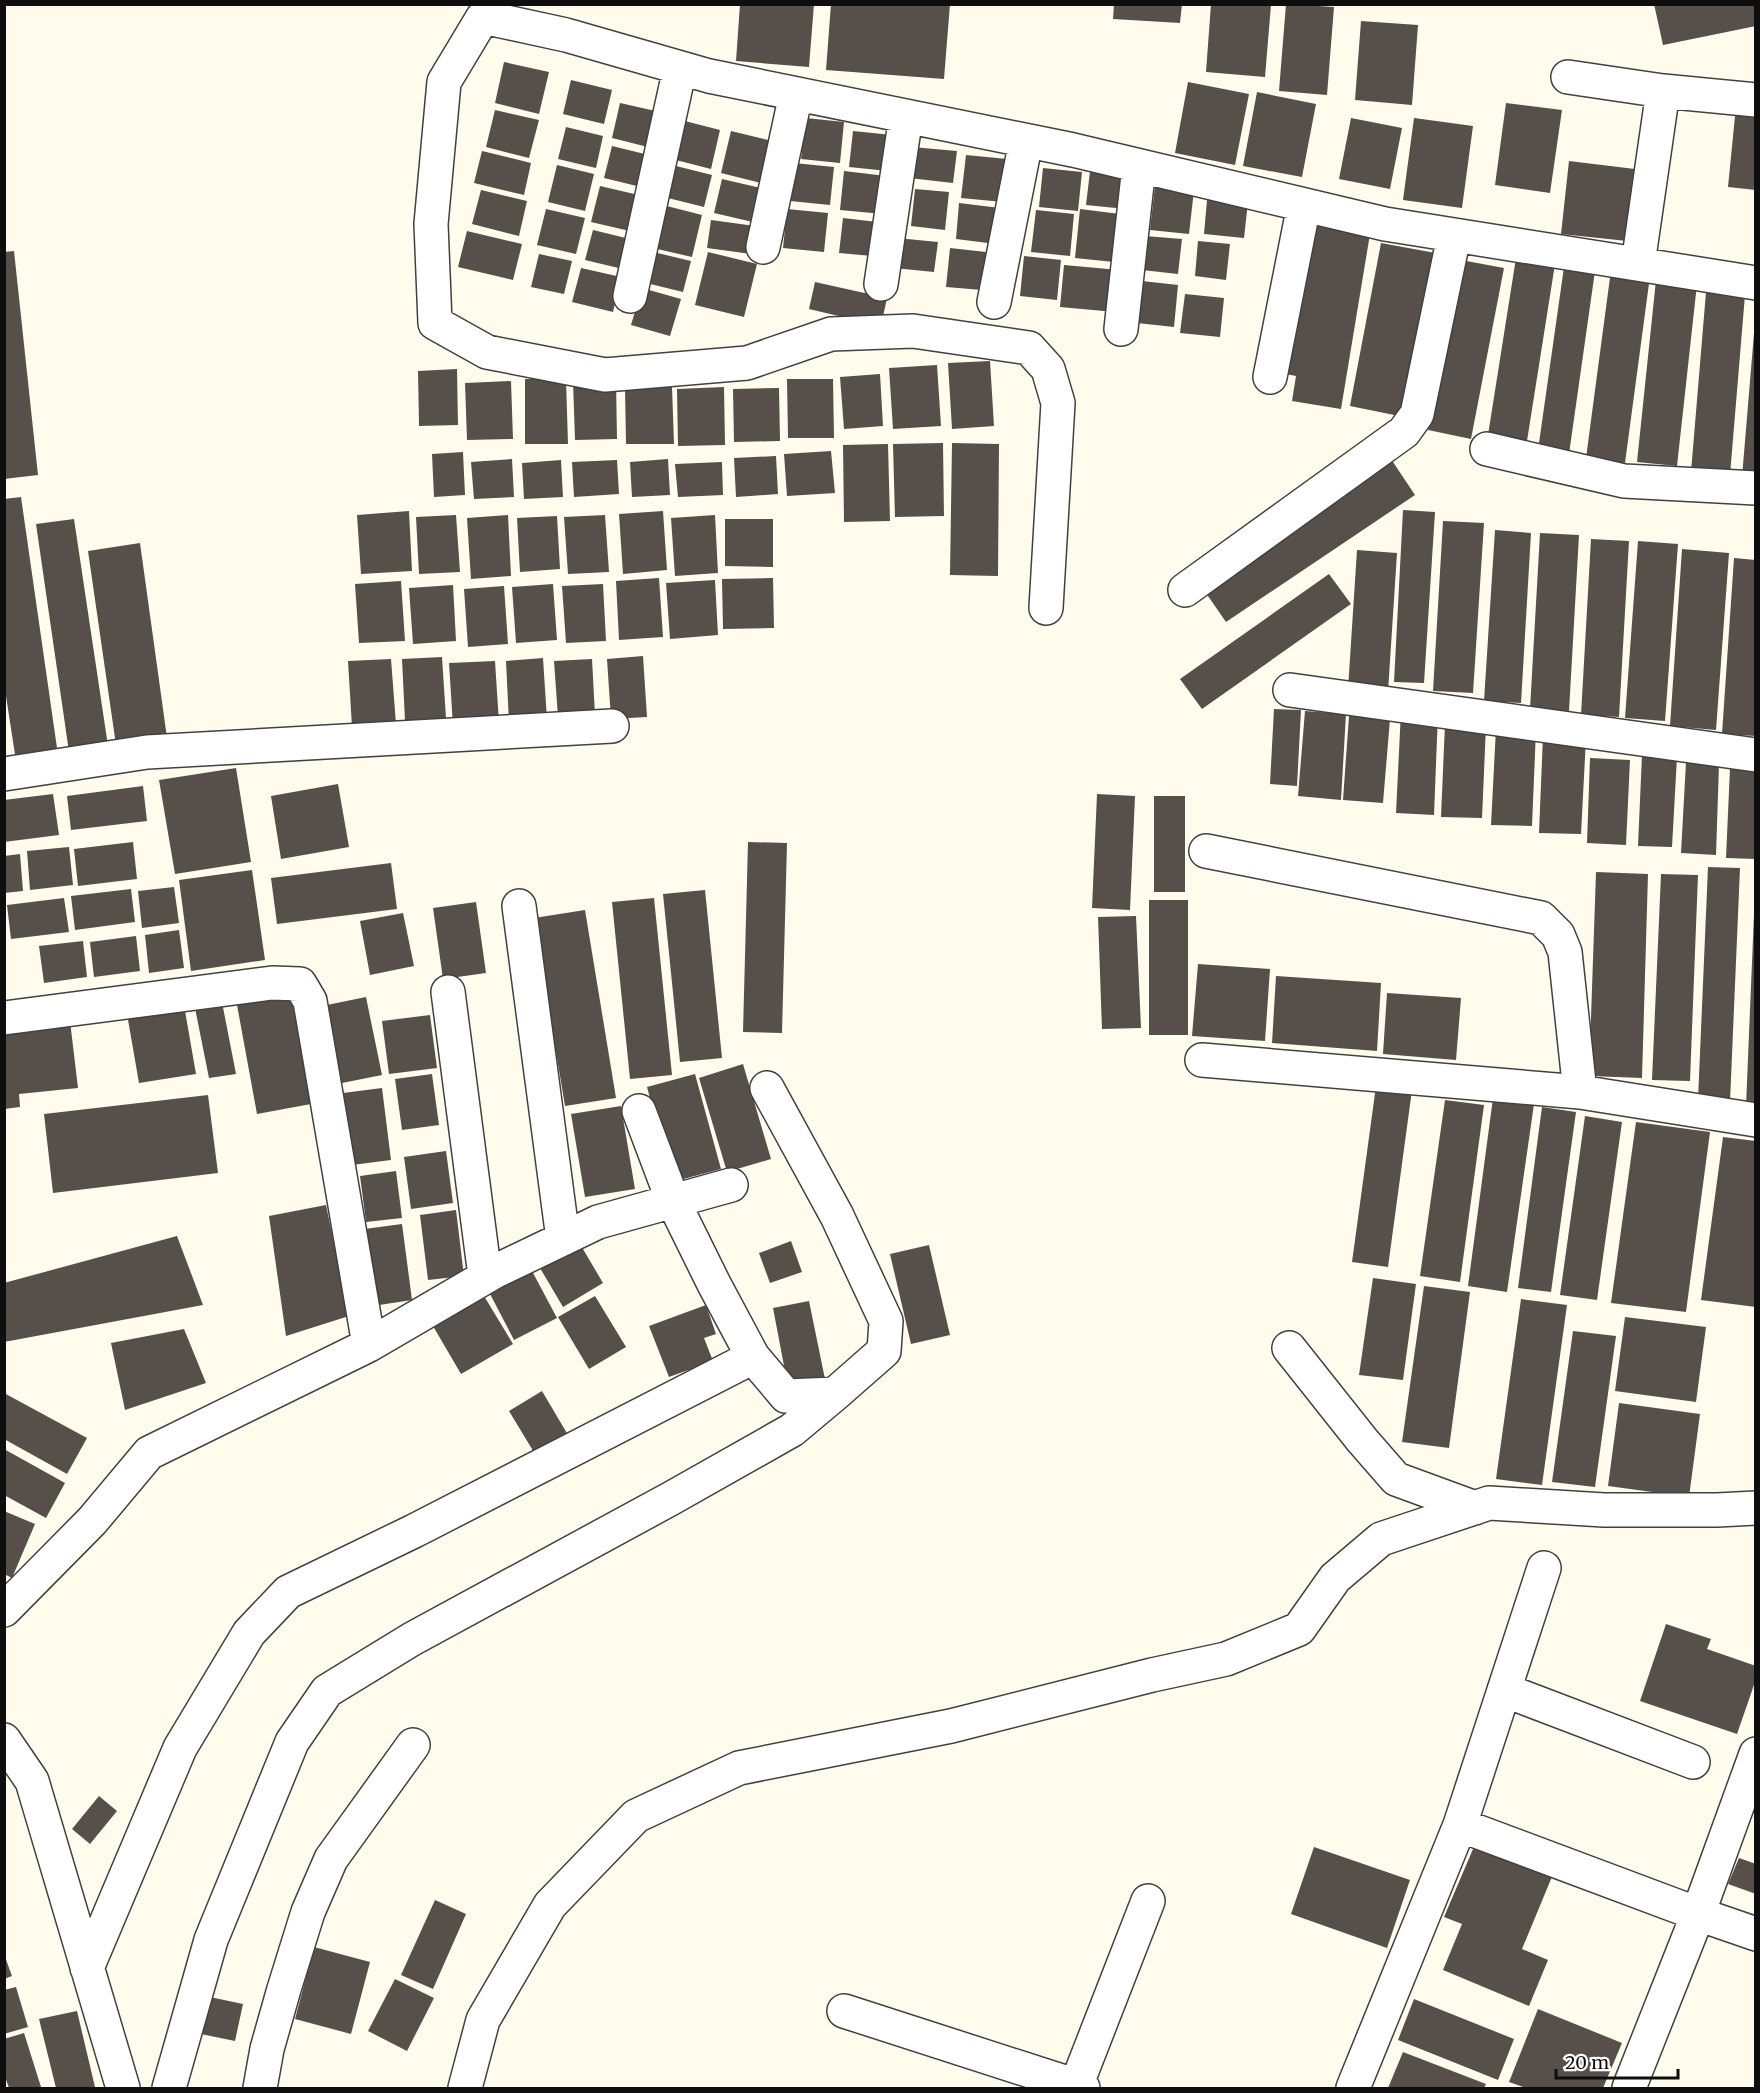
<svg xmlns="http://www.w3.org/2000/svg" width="1760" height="2093" font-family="Merriweather,serif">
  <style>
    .building { fill: #574f49 }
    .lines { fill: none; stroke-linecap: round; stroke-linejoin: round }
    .street-casing { stroke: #414141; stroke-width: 36 }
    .street { stroke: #fff; stroke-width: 33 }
  </style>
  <rect width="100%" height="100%" fill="#fffcee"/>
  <path class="building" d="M740,4H814L809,67L736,61Z
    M831,4H950L944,79L826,70Z
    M1114,4H1182L1180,23L1113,19Z
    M1211,4L1271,5L1265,77L1206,72Z
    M1286,4L1334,7L1327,95L1279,91Z
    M1654,4H1756V26L1663,45Z
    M1361,21L1418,25L1412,105L1355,100Z
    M504,62L549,72L539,114L495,103Z
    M571,80L612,90L604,124L563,114Z
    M1188,82L1249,94L1235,165L1175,153Z
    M1257,92L1316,104L1302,177L1243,166Z
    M620,103L660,112L652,148L612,138Z
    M1506,103L1562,110L1550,193L1495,185Z
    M1736,106L1756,108V190L1728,187Z
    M495,110L539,120L529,158L486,147Z
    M806,118L844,122L840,163L801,159Z
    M1351,118L1402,128L1390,189L1339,179Z
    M1414,118L1473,126L1462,208L1403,200Z
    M681,120L720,130L711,169L672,159Z
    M566,127L603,136L596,168L558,159Z
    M731,131L780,143L769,185L721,173Z
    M853,131L892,135L888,171L849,167Z
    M612,146L653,156L645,188L604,178Z
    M912,147L957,151L953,183L909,178Z
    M482,151L531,163L524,195L474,183Z
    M966,155L1007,159L1003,202L961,198Z
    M1569,161L1635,169L1627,241L1561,234Z
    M794,163L834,167L830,205L790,201Z
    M1091,163L1130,167L1126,209L1086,205Z
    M557,165L594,174L585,211L548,202Z
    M672,165L712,175L704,207L664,197Z
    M1043,168L1082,172L1078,211L1039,207Z
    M844,171L886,176L883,214L840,210Z
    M722,179L765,189L757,223L714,213Z
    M600,186L643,196L634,232L591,222Z
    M1155,186L1194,190L1189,234L1150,230Z
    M915,189L949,192L945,230L911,226Z
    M1208,189L1249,193L1244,238L1204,234Z
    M481,190L527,201L519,236L472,224Z
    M959,203L1000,208L996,244L956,239Z
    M663,205L702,215L692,257L653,248Z
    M546,209L585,218L576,254L537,245Z
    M787,209L828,213L824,252L783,248Z
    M1080,209L1120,214L1114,262L1075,258Z
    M1036,210L1074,214L1070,256L1031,252Z
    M1306,217L1371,228L1341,409L1292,401L1296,376L1281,373Z
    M843,218L886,223L883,257L839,253Z
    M711,220L755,226L751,254L707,248Z
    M593,230L634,240L627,270L585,260Z
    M467,231L522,244L513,280L458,267Z
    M1145,236L1182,239L1178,274L1142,270Z
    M897,238L938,242L934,272L894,268Z
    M1198,241L1230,244L1226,280L1195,276Z
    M1381,243L1441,254L1409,418L1350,406Z
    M950,248L986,252L982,290L946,287Z
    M14,251L38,475L4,479V252Z
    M649,251L691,261L683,292L642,282Z
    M708,252L757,264L744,317L695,305Z
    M539,254L572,261L564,294L531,287Z
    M1024,256L1061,260L1057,300L1020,296Z
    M1516,258L1555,264L1527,441L1488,435Z
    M1461,260L1504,268L1471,439L1428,430Z
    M1064,265L1119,270L1115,312L1060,307Z
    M1564,267L1595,271L1569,454L1538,450Z
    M581,268L621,277L613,312L572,302Z
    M1611,270L1650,276L1625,463L1586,458Z
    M1656,280L1697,284L1677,466L1637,462Z
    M1142,281L1178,285L1174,327L1137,323Z
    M815,282L887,298L881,326L809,309Z
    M642,288L681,299L670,336L631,325Z
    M1706,292L1745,295L1730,475L1691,472Z
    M1185,294L1224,298L1220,337L1180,333Z
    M1754,333H1756V477H1742Z
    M990,361L994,426L952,429L948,363Z
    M937,365L941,426L893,429L889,368Z
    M457,369L458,425L419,426L418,371Z
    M880,374L883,426L844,429L840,377Z
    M525,379H566L568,444H525Z
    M787,379H833L834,438H788Z
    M616,380L617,439L575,440L573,381Z
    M511,381L513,439L467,440L465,383Z
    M672,387L674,444H626L625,388Z
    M724,387L725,445L678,446L677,389Z
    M779,388L780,441L734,442L733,389Z
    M943,443L944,516L895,517L893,444Z
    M952,443L999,444L998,576L950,575Z
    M888,444L890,521L844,522L843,445Z
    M831,451L835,493L787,496L784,454Z
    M463,452L465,495L434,497L432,454Z
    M776,456L778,494L736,497L734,458Z
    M1389,456L1415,495L1226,622L1199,583Z
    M512,459L514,497L474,499L471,462Z
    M668,459L670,495L632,497L630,462Z
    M561,460L563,497L524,499L522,463Z
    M617,460L619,494L574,497L572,462Z
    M722,462L723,495L678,497L675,464Z
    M21,497L58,755L16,761L4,683V499Z
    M1403,510L1435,512L1424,683L1394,682Z
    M409,511L412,571L361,574L357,515Z
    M663,511L667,570L623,574L619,514Z
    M456,515L460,572L419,574L416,517Z
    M508,515L511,576L471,579L467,518Z
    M605,515L609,572L568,574L564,517Z
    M715,515L718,573L675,576L671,518Z
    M557,516L560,569L520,572L517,518Z
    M74,519L108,746L69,752L36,524Z
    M725,519H773V567L725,566Z
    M1443,521L1484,523L1473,693L1433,691Z
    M1495,530L1531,533L1521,703L1484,701Z
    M1540,533L1579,535L1569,711L1530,709Z
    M1591,539L1629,541L1619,717L1581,715Z
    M1638,541L1678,544L1665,721L1625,718Z
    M140,543L168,745L117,752L88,551Z
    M1682,549L1729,553L1716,730L1670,726Z
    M1357,550L1397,553L1388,692L1348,689Z
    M1734,558L1756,560V736L1722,734Z
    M1329,574L1351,604L1202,709L1180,679Z
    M659,578L663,637L619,640L616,581Z
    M773,578L774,628L723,629L722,579Z
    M715,580L718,635L670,639L666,583Z
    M401,581L405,641L359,643L355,584Z
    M553,584L557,640L516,643L512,587Z
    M603,584L606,641L566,643L562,586Z
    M453,585L456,641L413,644L409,588Z
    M504,586L508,644L468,647L464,589Z
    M643,656L647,717L611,719L607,659Z
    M442,657L446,718L405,721L402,659Z
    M543,658L547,720L509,723L506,661Z
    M391,659L396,724L352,727L348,661Z
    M592,659L595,715L558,717L554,661Z
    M495,661L499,723L453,726L449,663Z
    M1274,709L1301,710L1297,786L1270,784Z
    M1305,711L1346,714L1341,800L1298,796Z
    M1401,711L1438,713L1434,815L1396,813Z
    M1349,716L1390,719L1383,803L1343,800Z
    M1445,724L1486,726L1482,818L1441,817Z
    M1496,728L1536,730L1532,826L1491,825Z
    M1543,736L1586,738L1581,834L1539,833Z
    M1642,755L1677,757L1672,847L1638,846Z
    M1590,758L1630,760L1626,845L1587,843Z
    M1686,762L1719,764L1716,855L1681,853Z
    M236,768L251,862L175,874L159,780Z
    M1730,768L1756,769V859L1726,858Z
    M338,784L349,847L281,859L271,796Z
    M143,786L147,821L71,830L67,796Z
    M53,794L59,835L4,842V800Z
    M1097,794L1135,796L1130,910L1092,908Z
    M1154,796H1185V892H1154Z
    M133,842L137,879L78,886L74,849Z
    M748,842L787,843L782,1033L743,1032Z
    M69,847L73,885L30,890L27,851Z
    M20,854L23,891L4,893V856Z
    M391,863L397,909L277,924L271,878Z
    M1708,867L1740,868L1730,1102L1698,1100Z
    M252,870L265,960L191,971L179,880Z
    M1596,872L1648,874L1642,1078L1589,1076Z
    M1661,874L1698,875L1690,1081L1652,1080Z
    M174,887L179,923L142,928L138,891Z
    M131,889L135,922L75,930L71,896Z
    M705,890L722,1058L680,1062L663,894Z
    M64,898L69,932L11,939L7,905Z
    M654,898L672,1075L630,1079L612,902Z
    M1149,900H1188V1035H1149Z
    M476,902L486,973L443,979L433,908Z
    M585,910L616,1098L565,1106L534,918Z
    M403,913L414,966L370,975L360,921Z
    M1754,914H1756V1106H1746Z
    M1136,916L1141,1028L1102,1029L1098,917Z
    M179,930L184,968L149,973L145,935Z
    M136,936L140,971L94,977L90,942Z
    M83,941L87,977L44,983L39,946Z
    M1198,964L1270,969L1265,1041L1192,1036Z
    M1276,976L1381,983L1377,1051L1272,1043Z
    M1387,993L1461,998L1456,1060L1383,1054Z
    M291,995L311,1104L257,1114L237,1005Z
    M221,997L236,1074L209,1078L194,1003Z
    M366,997L382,1075L337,1084L322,1006Z
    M184,1005L196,1074L139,1083L127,1014Z
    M430,1015L437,1068L389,1074L382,1021Z
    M70,1021L78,1088L19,1094L20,1107L4,1109V1028Z
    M743,1064L771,1159L727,1172L699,1078Z
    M432,1074L439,1125L402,1130L395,1079Z
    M695,1074L721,1169L672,1182L647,1087Z
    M1376,1086L1412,1090L1388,1267L1352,1262Z
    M382,1088L391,1160L352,1165L343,1093Z
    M208,1095L218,1173L53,1193L44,1114Z
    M1493,1098L1534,1104L1507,1292L1468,1286Z
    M1445,1100L1484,1105L1460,1282L1420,1276Z
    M621,1106L635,1189L585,1197L571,1114Z
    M1542,1107L1576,1112L1551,1292L1518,1288Z
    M1585,1116L1622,1122L1597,1300L1560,1295Z
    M1636,1122L1710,1132L1686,1312L1611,1303Z
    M1723,1137L1756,1141V1307L1701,1300Z
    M446,1151L453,1203L411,1209L404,1157Z
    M396,1171L402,1218L366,1222L360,1176Z
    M326,1205L349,1316L286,1336L269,1216Z
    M456,1210L464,1276L428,1280L420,1215Z
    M402,1224L412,1300L366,1307L357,1230Z
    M177,1236L203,1305L4,1342V1283Z
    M791,1241L802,1272L770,1283L759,1253Z
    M580,1244L603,1283L563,1307L540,1268Z
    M929,1245L950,1335L911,1344L890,1254Z
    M532,1271L557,1318L514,1340L490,1294Z
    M1373,1278L1416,1284L1403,1380L1359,1375Z
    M1424,1286L1470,1292L1449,1448L1402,1442Z
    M484,1296L513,1344L461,1374L433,1326Z
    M595,1296L626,1347L589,1369L558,1317Z
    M1521,1299L1567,1305L1542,1485L1496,1479Z
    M809,1301L826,1384L789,1392L773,1308Z
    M706,1305L716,1334L704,1338L713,1361L669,1377L649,1326Z
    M1625,1317L1706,1327L1696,1402L1615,1391Z
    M184,1329L206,1383L125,1410L111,1343Z
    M1573,1331L1616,1336L1595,1487L1552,1482Z
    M542,1391L568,1435L535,1454L509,1411Z
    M4,1393L87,1438L67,1474L4,1439Z
    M1619,1403L1700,1414L1689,1497L1608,1486Z
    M4,1449L65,1483L46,1518L4,1495Z
    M4,1511L35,1524L12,1578L4,1574Z
    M1666,1624L1711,1639L1707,1649L1756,1666V1679L1737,1734L1640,1701Z
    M99,1796L117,1811L90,1844L72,1829Z
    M1479,1835L1556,1867L1522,1949L1548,1960L1529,2006L1443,1970L1462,1924L1444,1917Z
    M1314,1847L1410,1880L1387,1948L1291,1914Z
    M1739,1858L1756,1864V1894L1728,1884Z
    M435,1900L466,1914L433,1989L401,1975Z
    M314,1947L370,1962L351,2034L295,2019Z
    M4,1954L12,1976L4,1979Z
    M395,1979L434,1998L407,2051L368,2031Z
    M16,1987L28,2027L4,2034V1990Z
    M205,1996L243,2004L235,2041L196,2033Z
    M1414,1999L1514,2039L1498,2080L1398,2040Z
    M1538,2009L1622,2043L1603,2088H1526L1509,2082Z
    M77,2011L95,2087L56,2088L39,2019Z
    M24,2033L41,2087L9,2088L4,2074V2039Z
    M1403,2052L1486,2084L1484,2088H1388Z"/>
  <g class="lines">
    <defs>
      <path id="street" d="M1568,77L1663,91L1756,100
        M763,247L796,94
        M1638,264L1663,91
        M881,284L906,116
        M630,296L680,68
        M994,302L1026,141
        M1121,329L1139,166
        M1270,377L1304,205
        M1487,449L1624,481L1756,488
        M1185,590L1404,432L1417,414L1454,236
        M1046,608L1058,403L1048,369L1029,348L913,331L831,334L747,363L605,375L487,352L435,323L431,224L444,82L483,17L566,35L709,76L1073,150L1385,224L1756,283
        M1290,690L1756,755
        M4,774L147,752L612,726
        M1206,851L1541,918L1558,935L1565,952L1580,1092
        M519,906L563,1239
        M448,992L485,1276
        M4,1018L272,983L300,984L310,1001L369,1345
        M1202,1060L1580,1092L1756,1120
        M639,1111L673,1201L714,1284L753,1357L786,1396L835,1394L884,1351L886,1321L837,1216L767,1088
        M1289,1348L1362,1440L1396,1479L1475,1508
        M4,1610L92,1521L149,1453L369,1345L494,1272L598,1222L731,1185
        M1504,1690L1693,1762
        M4,1740L32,1781L123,2088
        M1460,1825L1544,1568
        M87,1968L180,1748L249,1633L288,1592L414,1531L753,1357
        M844,2011L1083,2088
        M1076,2086L1148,1901
        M169,2088L211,1940L292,1742L327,1691L412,1639L670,1499L792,1430L835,1394
        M260,2088L267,2049L284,1989L308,1912L331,1859L413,1745
        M465,2088L483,2020L550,1905L636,1816L739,1768L951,1726L1152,1675L1226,1659L1299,1629L1335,1578L1381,1539L1489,1503L1604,1510H1717L1756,1508
        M1353,2088L1460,1825L1698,1914L1756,1754
        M1629,2088L1698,1914L1756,1934"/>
    </defs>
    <use href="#street" class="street-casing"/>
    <use href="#street" class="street"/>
  </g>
  <rect width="1760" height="2093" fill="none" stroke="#0e0e0e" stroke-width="12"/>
  <path d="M1556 2069v9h122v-9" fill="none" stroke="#0e0e0e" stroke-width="3"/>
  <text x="1565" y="2069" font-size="18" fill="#0e0e0e" stroke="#ffffff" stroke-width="4.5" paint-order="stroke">20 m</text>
</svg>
